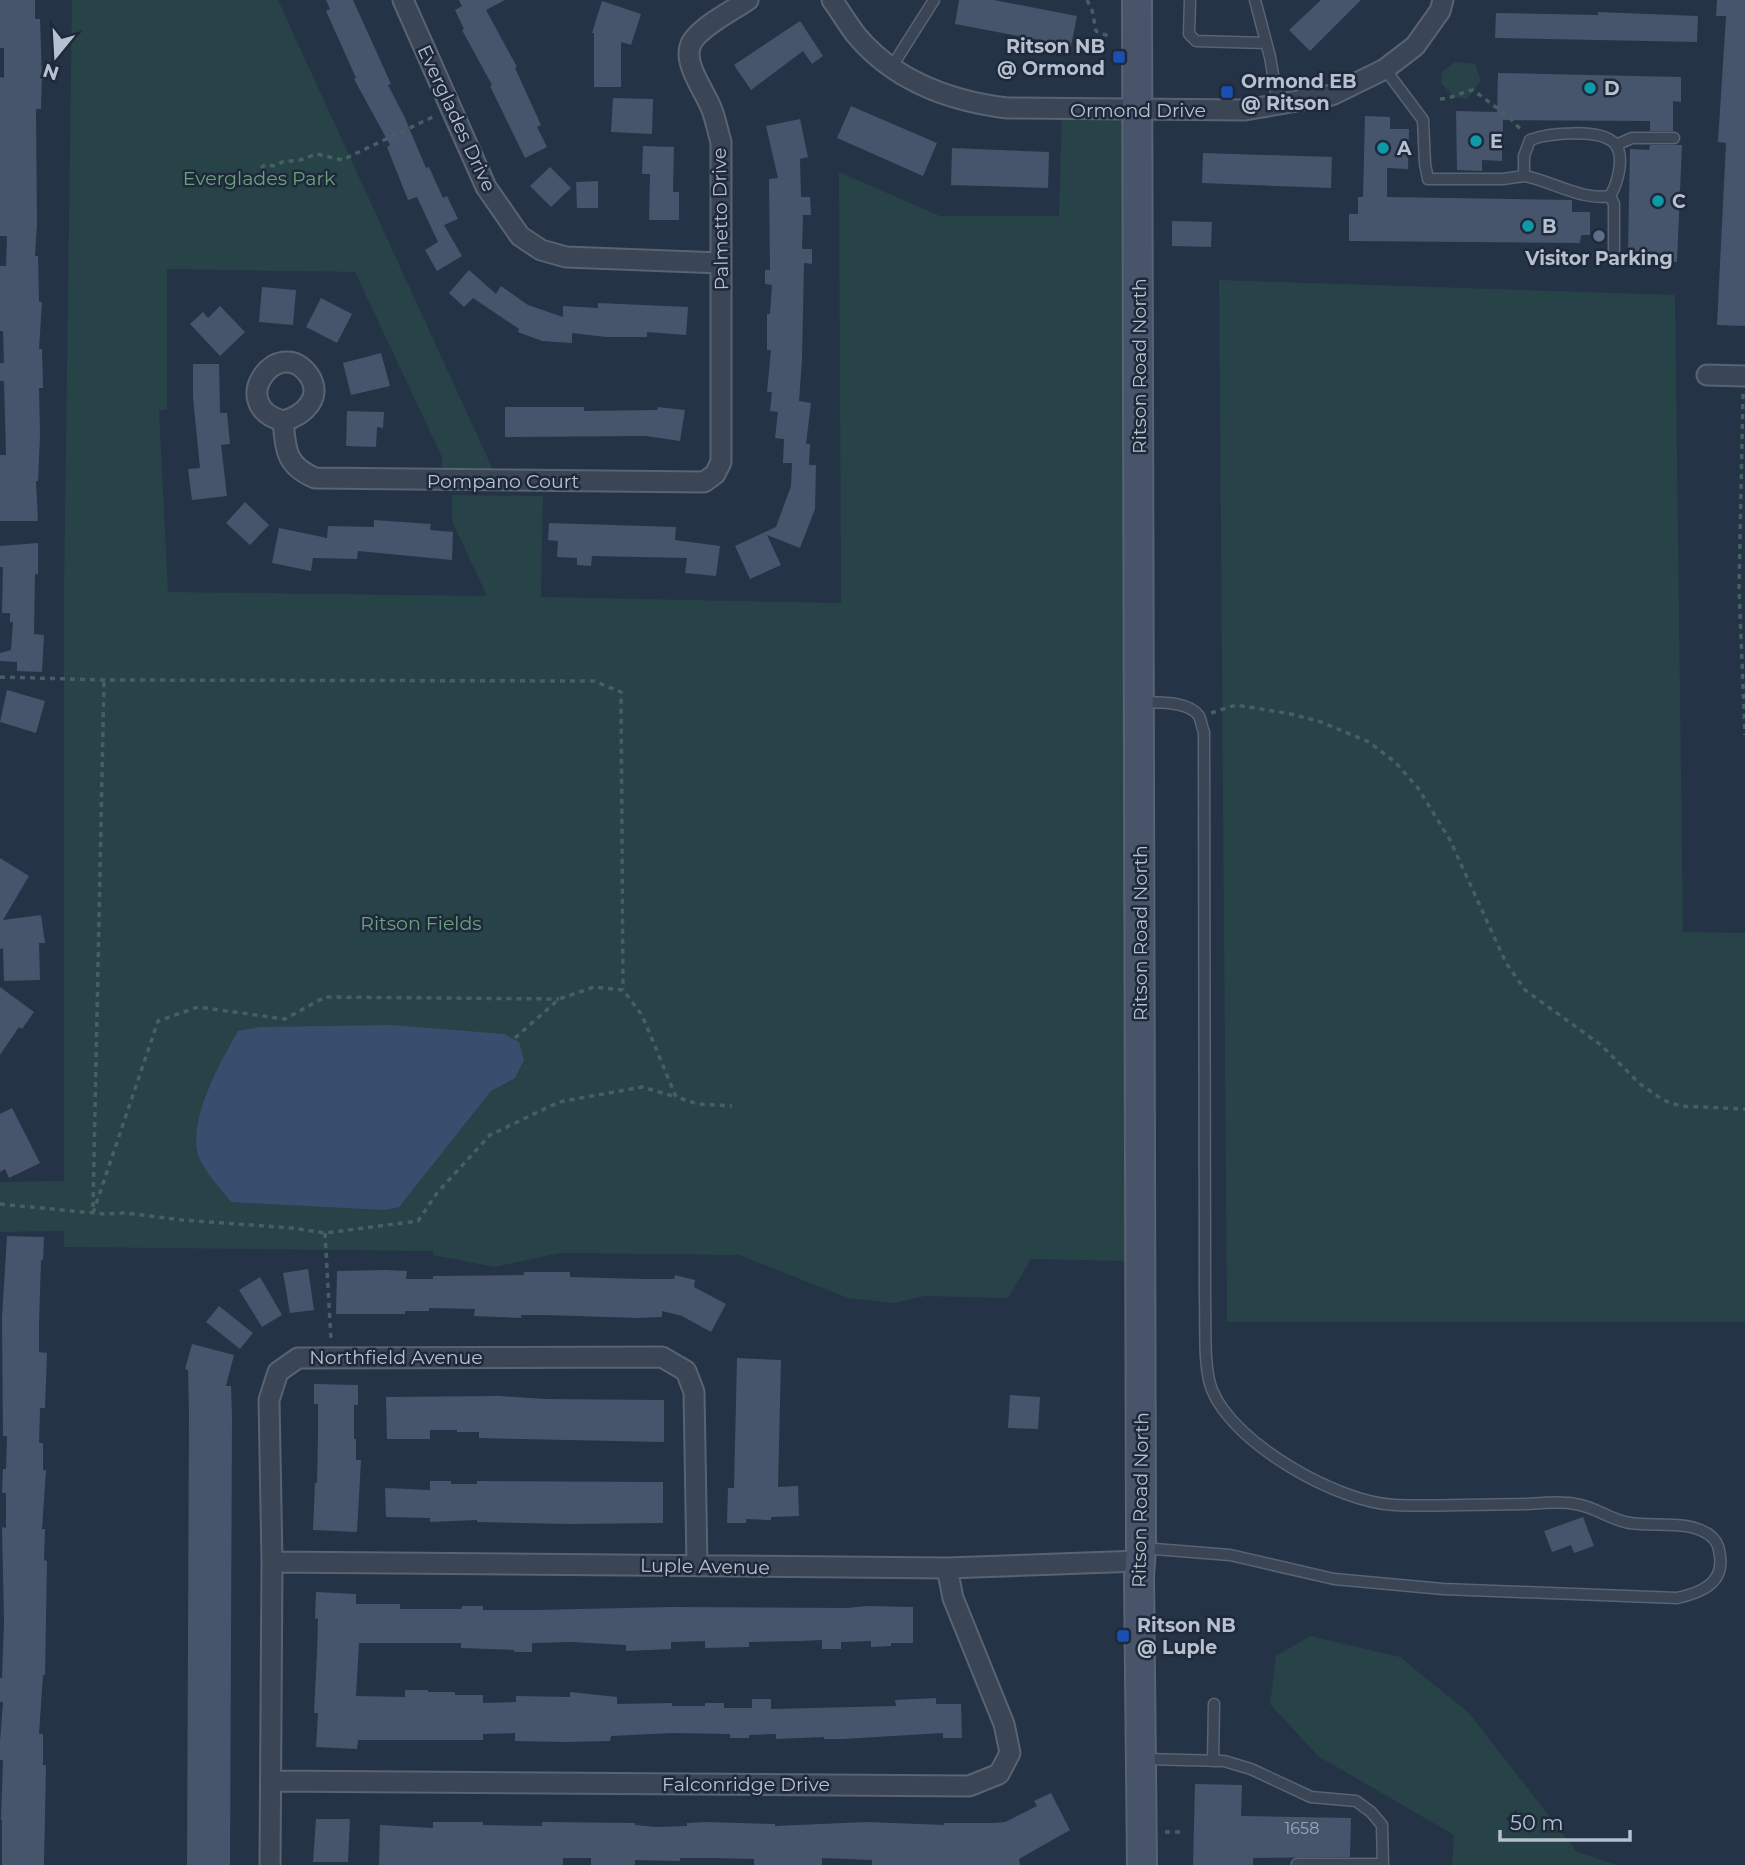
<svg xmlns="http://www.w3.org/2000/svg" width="1745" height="1865" font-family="Montserrat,sans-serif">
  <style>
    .green { fill: #274347 }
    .water { fill: #374e6e }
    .building { fill: #46556b }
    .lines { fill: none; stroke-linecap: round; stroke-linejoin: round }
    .lane-casing { stroke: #586373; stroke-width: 13 }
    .street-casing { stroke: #586373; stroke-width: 23 }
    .secondary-casing { stroke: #586373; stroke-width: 32 }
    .path { stroke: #456063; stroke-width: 3.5; stroke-dasharray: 5 5; stroke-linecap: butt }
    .lane { stroke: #3a4555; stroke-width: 10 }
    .street { stroke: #3a4555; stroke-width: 19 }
    .secondary { stroke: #475469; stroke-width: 28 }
    .transit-dot { fill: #1a4fb4; stroke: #1e2a3b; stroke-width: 2.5 }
    .culture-dot { fill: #0f9aa8; stroke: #1e2a3b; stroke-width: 2.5 }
    .service-dot { fill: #5c6f8a; stroke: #1e2a3b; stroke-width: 2.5 }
    .labels { text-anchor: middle; stroke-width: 5; stroke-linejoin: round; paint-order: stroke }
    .number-label { font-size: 16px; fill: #9ba5b6 }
    .poi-label { font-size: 19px; font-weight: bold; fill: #b7c0cf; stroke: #1e2a3b; text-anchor: start }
    .street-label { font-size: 19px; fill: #b7c0cf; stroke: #1e2a3b }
    .park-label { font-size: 19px; fill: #6ca279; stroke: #1e2a3b }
  </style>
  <rect width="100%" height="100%" fill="#253346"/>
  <path class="green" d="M72,0H278L494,472H442V457L355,272L167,269V410H159L168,592L487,596L452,521V495L543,496L541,597L841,603L839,172L940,216H1059L1062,109L1137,110L1126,1261L1031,1259L1008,1298L925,1296L894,1303L848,1298L739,1255L560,1253L495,1267L433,1255V1251L64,1247V1231L0,1232V1182L64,1181V588Z
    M1455,62L1475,64L1481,81L1467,99L1454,97L1441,83L1442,72Z
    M1219,280L1675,295L1683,932L1745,933V1322H1227Z
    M1310,1636L1400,1657L1469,1713L1577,1852L1617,1865H1452L1454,1835L1318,1756L1270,1704L1276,1656Z"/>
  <path class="water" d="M392,1025L504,1034L519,1042L524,1060L515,1078L491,1091L399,1207L385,1210L231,1202C222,1190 204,1171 199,1157C186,1122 221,1061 238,1031L260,1027Z"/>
  <path class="building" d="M0,0H35V19H40L42,77L41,109H36L37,224L35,256H38L39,302H42L39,349H42L43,388H39L40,436L38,481H36L38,521H0V455H6L4,381H0V363H4L3,331H0V266H6L7,236H0V77L4,78V48H0Z
    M326,0H353L391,84L388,85L404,116L426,168L429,167L443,198L447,196L458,219L444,225L462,256L437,271L425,250L438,242L417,197L408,200L387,147L390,145L354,79L356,78L326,11L330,9Z
    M459,0H505L486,10L517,67L515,68L541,125L537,127L547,147L525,158L490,86L492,85L462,30L464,29L455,10L462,6Z
    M959,0H994L1077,16L1071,46L955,24Z
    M1321,0H1361L1310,51L1289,30Z
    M1717,0H1745V326L1717,325L1726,143L1718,142L1726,16H1716Z
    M602,1L641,14L631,45L621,42V87H594V33H592Z
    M1598,12L1698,16L1697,42L1495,38L1496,13L1598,15Z
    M800,21L823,56L812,64L803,51L751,90L734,65Z
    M1498,73L1681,77V102L1673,101V131H1650V121L1503,120L1502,161L1482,160V171L1457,170L1456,111L1497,112Z
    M613,98L653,99L652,134L611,132Z
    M851,106L937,143L923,176L837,138Z
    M1365,116L1390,117V129H1409L1408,169L1387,168V197L1572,200V212H1590V235H1581L1580,243L1349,241V214H1358V197H1363Z
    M800,119L808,157L800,159L801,197H810L811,215H803L802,249H812V264L804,263L802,360L799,401L811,403L806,444H810L809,465H816L815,509L800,548L767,535L781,565L750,579L735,546L776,527L791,486L792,463H783L784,439L775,438L778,412L770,411L772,392H767L771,350H767V314H770L772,285L765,284V270H770L769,179L778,178L766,126Z
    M1650,145H1682L1677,262L1648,261V252L1628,251L1630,149L1649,150Z
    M643,146L674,147L673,192H679V220H649L650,174H642Z
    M952,148L1049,152L1048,188L951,185Z
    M1203,153L1332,157L1331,188L1202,183Z
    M550,167L571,188L551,207L530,186Z
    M598,181V208H577L576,182Z
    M1172,221L1212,222L1211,247L1172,246Z
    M469,270L496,294L501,286L528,305L563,317V306L598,308V303L688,307L686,335L647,332V337H606L572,333V343L542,341L518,332L519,329L473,298L464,307L449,293Z
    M262,287L296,290L293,325L259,322Z
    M321,298L352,314L337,343L306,327Z
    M220,306L245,332L220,356L190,324L203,312L208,318Z
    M381,353L390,386L351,395L343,363Z
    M193,364H219L220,413H227L230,444L221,445L227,496L192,500L188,469L200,468L193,397Z
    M505,407H584V411L657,410L658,407L685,410L680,441L646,436L505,437Z
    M347,411L384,412L383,428L377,427L376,447L346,446Z
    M245,502L269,525L250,545L226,523Z
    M374,520L431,524L430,530L453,532L452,560L358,551L357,559L313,558L311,571L272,563L279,528L327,538L328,526L374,527Z
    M549,523L676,527L675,540L720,546L716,576L685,573L687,558L592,556L591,566L577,565V558L557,557L558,541L548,540Z
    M38,543V574H35L34,634L44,635L42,672L17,671V662L0,661V653L11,650L13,622H10V613H2L3,567H0V546Z
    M7,690L45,701L36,733L0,722Z
    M0,858L29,876L3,920L41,915L45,943H39L40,980L4,981L3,948L0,949Z
    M0,987L34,1012L22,1029L19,1027L0,1055Z
    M12,1108L40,1163L9,1178L5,1169L0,1172V1114Z
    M7,1236L44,1237L43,1260H41L39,1324V1352L47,1353L45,1408H40L39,1443H43V1470H46L42,1529H45L44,1560L47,1561L45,1675H43L39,1734H43V1765H46L44,1865H2V1820H1L3,1760H0V1742L3,1702H0V1678H2L4,1622L2,1527L6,1528V1493H2L3,1469H6L7,1436H3L2,1318Z
    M308,1269L314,1310L290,1313L283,1273Z
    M385,1270L407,1271L406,1279H433V1276L524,1275V1272H570V1277L641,1279H674L675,1275L695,1280L694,1287L726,1304L711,1332L682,1316L662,1311V1317L638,1318L545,1315H521V1318L474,1316L475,1309L429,1308V1311H405V1314H336L337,1271Z
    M260,1277L282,1315L262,1327L239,1290Z
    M219,1306L253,1333L240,1349L206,1322Z
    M192,1344L234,1355L226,1386H231L232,1416L230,1865H187L189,1412L188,1370L185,1369Z
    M737,1358L781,1360L778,1487L798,1486L799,1516L771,1517V1520L746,1519V1523H727L728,1488H734Z
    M314,1384L358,1385V1405H354V1439H356V1460H361L357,1532L313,1530L315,1483H317L318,1434V1404H314Z
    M1010,1395L1040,1397L1038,1429L1008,1428Z
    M499,1396L545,1399L664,1400V1442L479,1438V1432H457V1430H430V1439H387L386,1397Z
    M430,1481H451V1484H477V1481L663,1482V1523L570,1524L477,1522V1520L430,1522V1518L386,1517L385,1488L430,1490Z
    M1583,1517L1594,1546L1574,1553L1571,1545L1552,1552L1544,1531Z
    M316,1592L356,1594V1604H400V1609H462V1606H483V1610H535L672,1607L848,1608L866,1606L913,1607V1643H891V1646L871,1647V1641L841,1642V1649H822V1640L801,1641L749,1642V1647L705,1648V1641L671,1642V1649L626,1651V1645L571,1642L532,1643V1652H514V1650L461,1648V1643H359L356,1696L405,1697V1690H428V1692H455V1695H483V1703L516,1702V1696L570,1697V1692L617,1697V1704L672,1703V1706H705V1703H724V1708H752V1699H771V1709L896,1706L895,1700L936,1698V1704H961L962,1738H943V1733L843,1739H824V1737L776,1739V1734L749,1735V1738H730V1734L672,1733L611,1736L610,1741L565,1742L515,1741V1733L483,1734V1740H358L357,1749L316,1747L318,1713H314L317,1652L318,1619L315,1618Z
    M1195,1784L1242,1785L1241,1816L1351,1818L1350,1857L1253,1858V1865H1193Z
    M1051,1793L1070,1830L1019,1859L1020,1865H872V1860L822,1858V1865H754V1859L711,1858H680V1861L635,1860V1865H591V1858H563V1865H379L380,1825L433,1828V1822H483V1825L542,1826V1822L635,1823V1825L656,1827L687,1826V1823L705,1822L775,1824V1826L867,1822L944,1825V1823H993L1005,1822L1037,1806L1034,1801Z
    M316,1819H350L348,1862H313Z"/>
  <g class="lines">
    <defs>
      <path id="lane" d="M1190,0L1189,34L1196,41L1266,43
        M1255,0L1270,57L1278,104
        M891,68L934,0
        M1385,69L1423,120L1425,164L1428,179H1503L1524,176V156L1530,140C1548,133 1601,128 1615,144C1625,156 1618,183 1610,196C1582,201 1552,181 1524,176
        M1616,145L1632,138H1674
        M1610,196L1614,204V253
        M1140,702C1157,703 1188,700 1199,716C1201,720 1202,728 1204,732L1205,1300C1206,1326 1203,1367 1212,1390C1234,1444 1337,1502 1394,1505C1438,1507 1483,1504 1527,1504C1543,1503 1560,1501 1575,1504C1594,1506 1610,1520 1630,1523C1656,1527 1691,1519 1712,1537C1718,1543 1719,1548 1720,1556C1724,1584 1700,1593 1677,1598L1443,1589L1334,1579L1230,1555L1142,1548
        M1145,1759L1224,1761L1251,1769L1311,1797L1356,1801L1371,1812L1382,1825L1383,1864H1297
        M1213,1761L1214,1704"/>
      <path id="street" d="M403,0L486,187L520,236L541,250L566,257L721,263
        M832,0C841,12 848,25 857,36C895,81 950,101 1007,108L1245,110L1332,95L1385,69L1415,46L1440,11L1443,0
        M1707,375L1745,376
        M283,421C225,405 278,334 308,374C325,397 303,416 283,421C286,450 285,465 315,478L704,482L715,474L721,462V142C718,132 716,121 712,110C705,90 678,59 694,39C707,23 732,11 748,0
        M272,1562L947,1568L1139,1561
        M271,1781L969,1786L999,1774L1010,1753L1004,1724L953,1598L947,1568
        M270,1865L272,1562L269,1400L278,1372L298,1358L662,1357L686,1371L694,1392L697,1566"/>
      <path id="secondary" d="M1137,0L1141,1548L1139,1576L1142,1865"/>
    </defs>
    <use href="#lane" class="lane-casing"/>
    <use href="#street" class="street-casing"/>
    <use href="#secondary" class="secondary-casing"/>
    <path class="path" d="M1087,0L1092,10L1096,31L1111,37
      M1440,99C1451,99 1461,92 1473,90L1509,117L1522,131
      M261,168L265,165L276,166L282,162L300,160L317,154L342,160L437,115
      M1743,394L1739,588L1745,735
      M0,677L104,680L594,681L621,692L623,990
      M1211,713L1236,705L1291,714L1321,722L1369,742L1395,762L1418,788L1450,840L1506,963L1525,990L1601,1045L1640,1084L1663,1100L1680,1106L1745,1109
      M515,1038L559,999L594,987L623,990L642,1015L676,1097L698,1104L732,1106
      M0,1204L104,1214L126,1213L182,1220L292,1228L325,1233L418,1221L437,1193L490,1135L559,1102L642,1087L676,1097
      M93,1207L104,680
      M93,1213L158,1021L198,1007L285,1019L325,997L559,999
      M325,1233L331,1340
      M1165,1832H1180"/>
    <use href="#lane" class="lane"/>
    <use href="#street" class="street"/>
    <use href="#secondary" class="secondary"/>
  </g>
  <g class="transit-dot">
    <rect x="1112" y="50" width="14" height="14" rx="3.5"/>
    <rect x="1220" y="85" width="14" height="14" rx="3.5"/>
    <rect x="1116" y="1629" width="14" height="14" rx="3.5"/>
  </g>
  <g class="culture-dot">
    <circle cx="1590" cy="88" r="7"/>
    <circle cx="1476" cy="141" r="7"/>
    <circle cx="1383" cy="148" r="7"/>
    <circle cx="1658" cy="201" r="7"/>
    <circle cx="1528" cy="226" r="7"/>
  </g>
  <circle class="service-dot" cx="1599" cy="236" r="7"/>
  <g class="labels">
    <g class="number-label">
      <text x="1302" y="1834">1658</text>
    </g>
    <g class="poi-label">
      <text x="1105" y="53" text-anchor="end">Ritson NB<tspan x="1105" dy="22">@ Ormond</tspan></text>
      <text x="1241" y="88">Ormond EB<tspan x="1241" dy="22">@ Ritson</tspan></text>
      <text x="1604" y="95">D</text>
      <text x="1490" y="148">E</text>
      <text x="1397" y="155">A</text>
      <text x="1672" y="208">C</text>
      <text x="1542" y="233">B</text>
      <text x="1599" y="265" text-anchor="middle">Visitor Parking</text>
      <text x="1137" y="1632">Ritson NB<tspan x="1137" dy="22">@ Luple</tspan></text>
    </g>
    <g class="street-label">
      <text x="1138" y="117">Ormond Drive</text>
      <text transform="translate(457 118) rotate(65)" y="7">Everglades Drive</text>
      <text transform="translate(720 219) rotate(-91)" y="7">Palmetto Drive</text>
      <text transform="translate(1139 366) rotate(-90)" y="7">Ritson Road North</text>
      <text x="503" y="488">Pompano Court</text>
      <text transform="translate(1140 933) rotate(-90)" y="7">Ritson Road North</text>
      <text x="396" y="1364">Northfield Avenue</text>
      <text transform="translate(1140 1500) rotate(-89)" y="7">Ritson Road North</text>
      <text transform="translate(705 1566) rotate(1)" y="7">Luple Avenue</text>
      <text x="746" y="1791">Falconridge Drive</text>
    </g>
    <g class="park-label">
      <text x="259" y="185">Everglades Park</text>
      <text x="421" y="930">Ritson Fields</text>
    </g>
  </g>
  <g transform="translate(56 56) rotate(198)" stroke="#1e2a3b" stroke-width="5" paint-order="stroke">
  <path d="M0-5L12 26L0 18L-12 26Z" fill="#b7c0cf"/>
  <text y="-10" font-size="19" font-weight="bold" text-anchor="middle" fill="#b7c0cf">N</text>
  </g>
  <path d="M1500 1830v10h130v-10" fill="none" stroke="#b7c0cf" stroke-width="3.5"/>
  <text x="1510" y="1830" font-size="21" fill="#b7c0cf" stroke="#1e2a3b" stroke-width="5" paint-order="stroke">50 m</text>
</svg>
